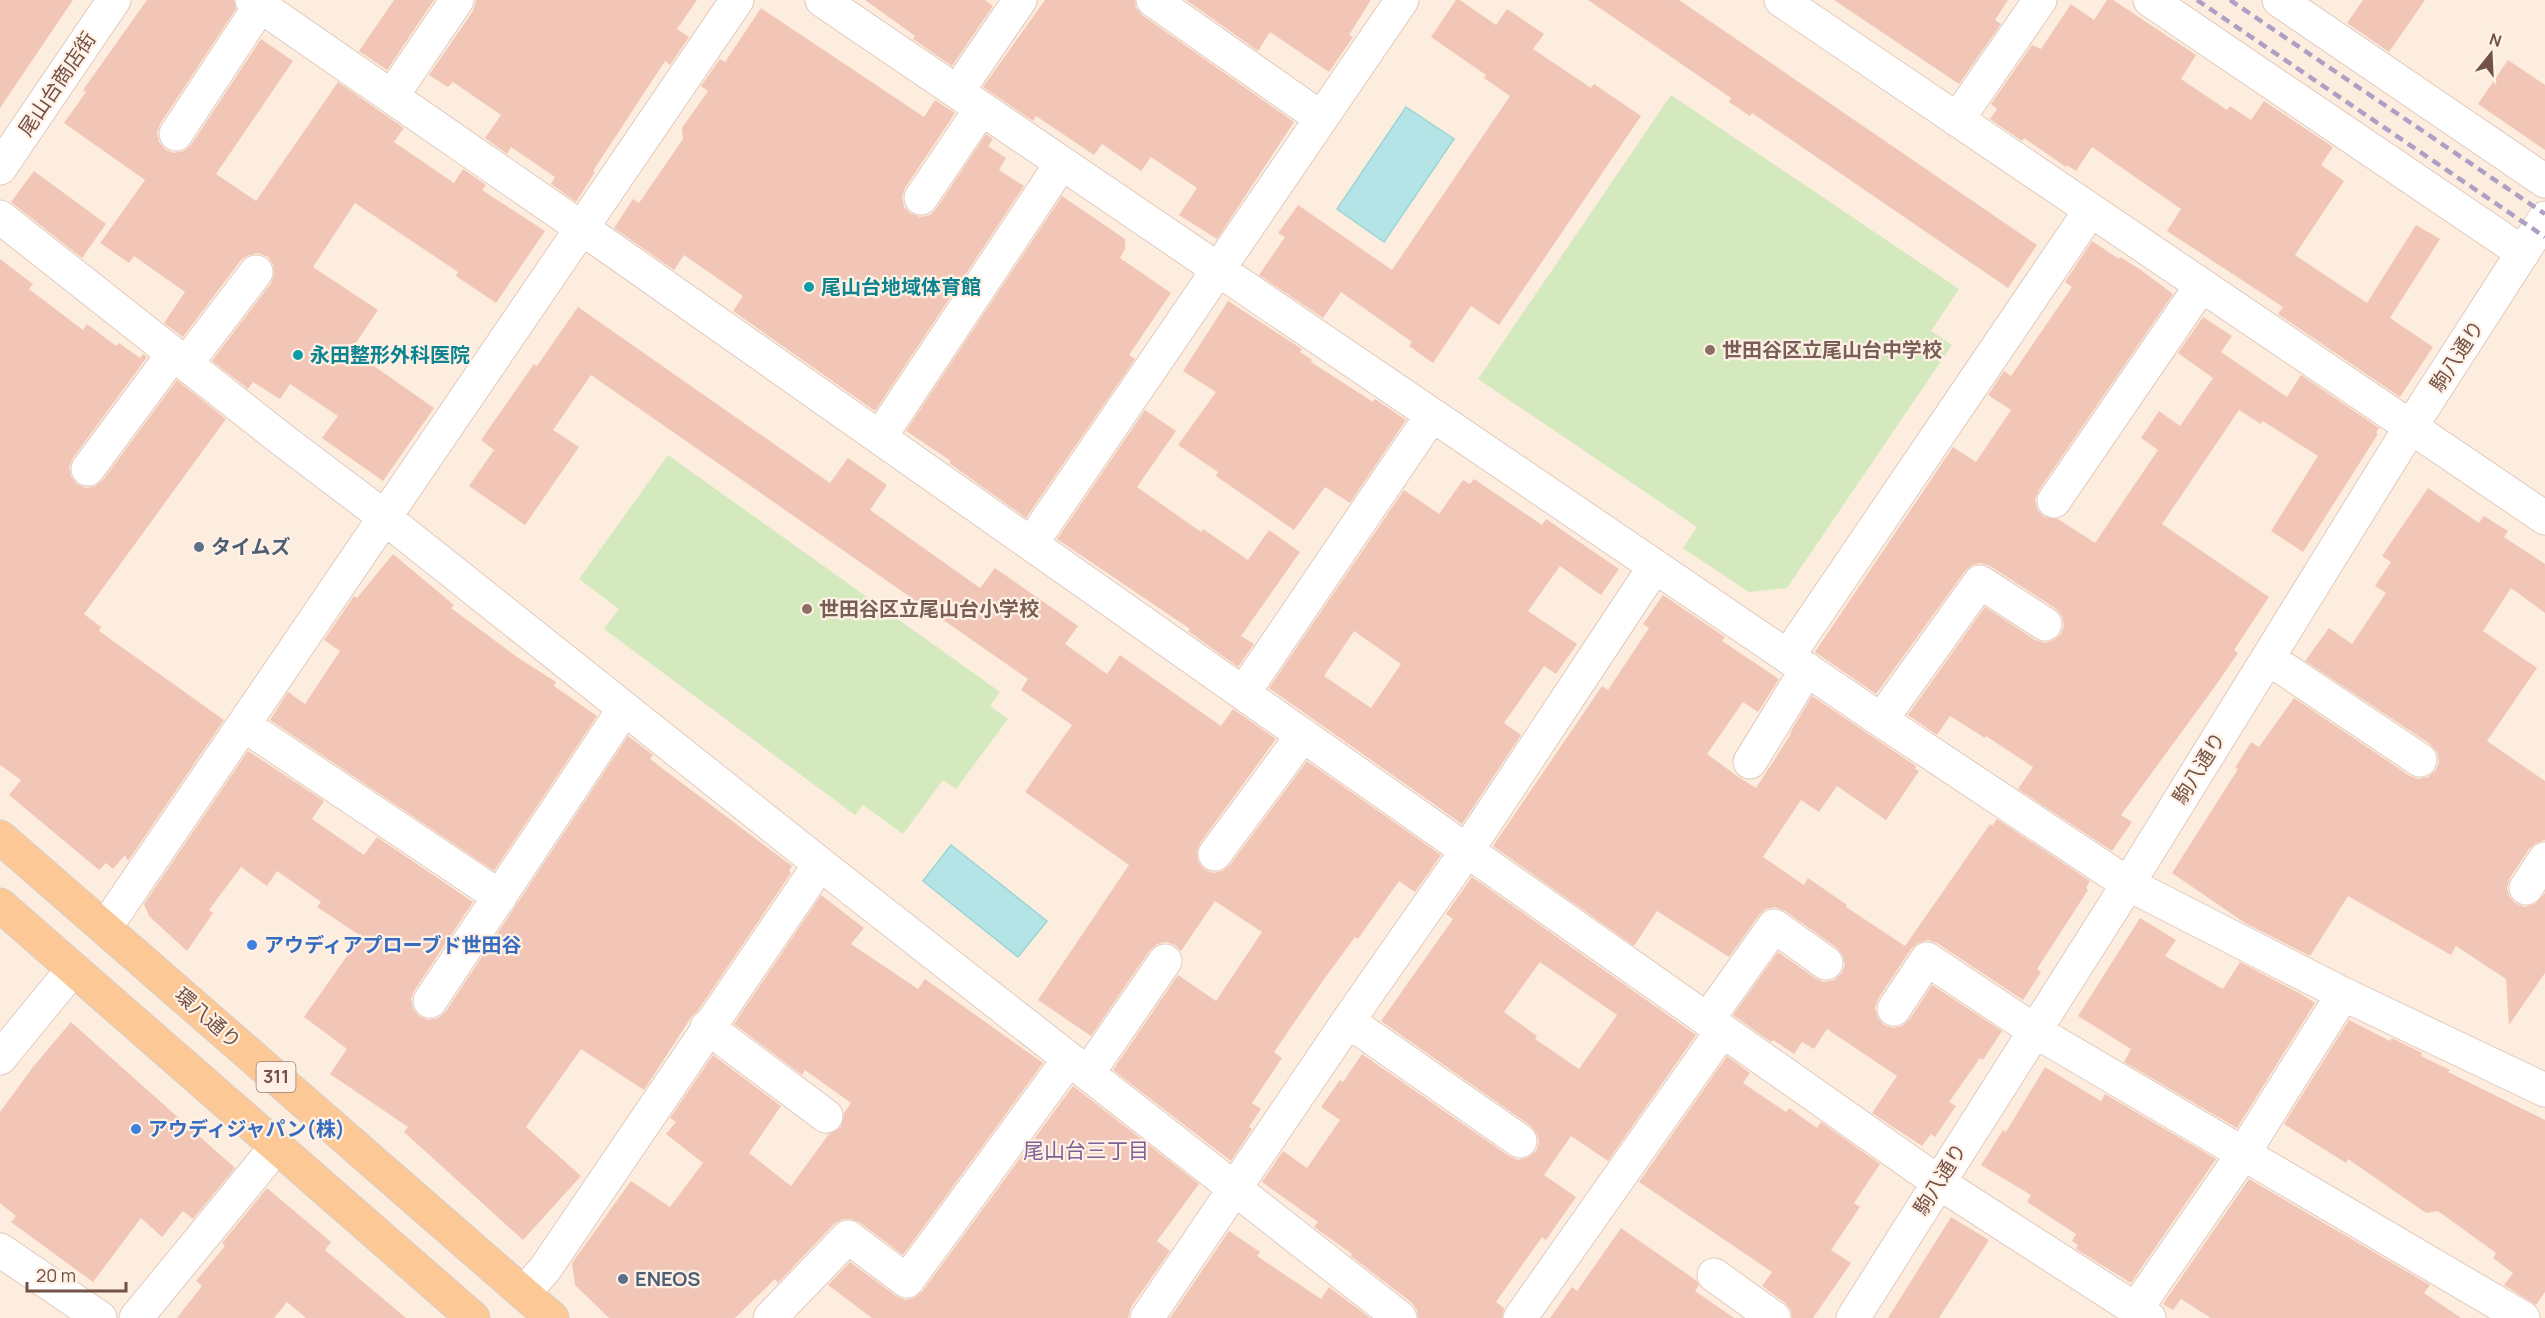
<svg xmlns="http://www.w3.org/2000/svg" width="2545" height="1318" font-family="Manrope,'Noto Sans JP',sans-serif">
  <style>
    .green { fill: #d5e9be }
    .water { fill: #b4e4e5; stroke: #9ad5d7; stroke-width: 1.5 }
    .building { fill: #f2c6b6; fill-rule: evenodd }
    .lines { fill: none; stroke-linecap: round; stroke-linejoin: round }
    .minor-casing { stroke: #e2cabe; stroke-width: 35 }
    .major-casing { stroke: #d8cecb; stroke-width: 35 }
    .minor { stroke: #fff; stroke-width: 33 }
    .major { stroke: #fcc996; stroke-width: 33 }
    .rail { stroke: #ae9fc4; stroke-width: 4.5; stroke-dasharray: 9 6; stroke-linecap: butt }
    .culture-dot { fill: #0f9aa8; stroke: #fff1e5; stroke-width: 2 }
    .education-dot { fill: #8d6e63; stroke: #fff1e5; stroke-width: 2 }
    .service-dot { fill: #5c6f8a; stroke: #fff1e5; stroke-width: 2 }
    .shop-dot { fill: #3f7fe0; stroke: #fff1e5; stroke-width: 2 }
    .labels { text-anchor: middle; stroke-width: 4.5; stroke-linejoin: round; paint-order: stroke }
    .shield { fill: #fff1e5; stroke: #9c8176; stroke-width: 1.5 }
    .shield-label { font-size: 18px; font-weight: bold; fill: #725147 }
    .street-label { font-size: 20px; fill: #725147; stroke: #fff1e5 }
    .culture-label { font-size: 20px; font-weight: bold; fill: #0d838f; stroke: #fff1e5; text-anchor: start }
    .education-label { font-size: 20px; font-weight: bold; fill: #785e54; stroke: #fff1e5; text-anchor: start }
    .service-label { font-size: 20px; font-weight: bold; fill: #4e5e75; stroke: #fff1e5; text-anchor: start }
    .shop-label { font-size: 20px; font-weight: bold; fill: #366cbe; stroke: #fff1e5; text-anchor: start }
    .neighbourhood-label { font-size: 21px; fill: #7e6296; stroke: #fff1e5 }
  </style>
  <rect width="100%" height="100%" fill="#fceddf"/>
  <path class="green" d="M1671,95L1959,289L1931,331L1952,345L1787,588L1749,592L1683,548L1697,527L1478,379Z
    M668,455L1000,692L990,706L1008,719L956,789L943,780L903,834L863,805L855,815L604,629L619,609L579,579Z"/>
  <path class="water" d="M1406,107L1454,139L1384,242L1337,209Z
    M951,845L1047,921L1018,957L923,881Z"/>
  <path class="building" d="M0,0H73L0,108Z
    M147,0H234L236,9L160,124L157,132L159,142L166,150L174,153L184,151L191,145L261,39L293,61L216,174L256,201L338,82L404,128L394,142L454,183L463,169L486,185L482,190L545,231L496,303L456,276L458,272L355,203L313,267L378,310L351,350L434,408L383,481L322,438L338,416L290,384L280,399L253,382L248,389L212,361L271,283L274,275L273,265L268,257L258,253L249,255L241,260L183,337L164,323L185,292L134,256L129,263L100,243L145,180L64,123L86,92L83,90Z
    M394,0H434L387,70L359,51Z
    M476,0H697L677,29L689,37L670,65L665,61L593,171L595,172L576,202L551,184L555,177L511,147L507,154L485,138L501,115L453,82L448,87L429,75L473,11Z
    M865,0H985L993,6L952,66L913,39L915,36Z
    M1045,0H1135L1136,8L1142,15L1294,122L1217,239L1179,215L1197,188L1151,157L1141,171L1102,144L1094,155L1036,116L1033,121L983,87Z
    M1186,0H1371L1349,35L1353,37L1329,72L1270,32L1258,51Z
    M1456,0H1460L1496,25L1507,9L1544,34L1533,49L1591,88L1594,84L1641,116L1499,325L1471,306L1433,363L1409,346L1412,342L1341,292L1323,318L1259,275L1285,237L1278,233L1298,205L1392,270L1510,96L1484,78L1486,75L1431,37Z
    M1588,0H1679L2037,245L2008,288L1752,113L1750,116L1729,102L1731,98Z
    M1834,0H2008L1995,20L2001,24L1959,84Z
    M2107,0H2113L2196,55L2181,79L2227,110L2230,106L2251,120L2264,101L2333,147L2321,165L2344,181L2295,255L2367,303L2416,225L2440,239L2390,318L2433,347L2400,397L2278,314L2283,307L2167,231L2181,209L2092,147L2076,171L2067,165L2066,167L2024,138L2022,141L1990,119L1997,109L1991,104L2032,45L2041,49L2071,4L2094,20Z
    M2363,0H2425L2389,52L2347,23Z
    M761,8L924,117L935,100L955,113L905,188L902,197L904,207L910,213L920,217L930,215L936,209L986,134L993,139L988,146L1006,158L999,170L1024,186L875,411L733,311L743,296L684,255L674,270L614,228L633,199L639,203L683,139L682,128L708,91L701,86L720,59L725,62Z
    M2508,60L2545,85V150L2478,104Z
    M34,171L106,224L82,258L11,202Z
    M1062,196L1125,239V249L1120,258L1171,293L1129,355L1135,359L1026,518L949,463L951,461L906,431Z
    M2092,241L2119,259L2120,257L2141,270L2173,294L2039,490L2035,499L2037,509L2044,517L2058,519L2095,543L2158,450L2141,438L2159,411L2180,426L2213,378L2178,353L2203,317L2232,336L2221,352L2287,397L2301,375L2379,428L2376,433L2378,434L2303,552L2271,531L2318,456L2263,421L2261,424L2239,410L2162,524L2269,597L2234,650L2238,653L2216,685L2121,815L2132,822L2112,851L2018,789L2033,767L1986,736L1985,738L1950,716L1937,735L1908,715L1985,607L2035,640L2045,643L2054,640L2061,634L2064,626L2062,616L2055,608L1990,566L1981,563L1972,565L1965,571L1876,694L1815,652L1953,447L1976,462L2011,410L1988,395L2004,371L2011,376L2072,287L2065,282Z
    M0,259L33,284L29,289L83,330L87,324L116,346L119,343L140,358L143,354L147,357L73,458L69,467L71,476L77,484L86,488L95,486L103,480L177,380L226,419L84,614L101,627L99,631L224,720L128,861L125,855L113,869L106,863L99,870L9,795L21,780L0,765Z
    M1228,301L1302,349L1300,352L1312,360L1311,362L1373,402L1375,399L1406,420L1350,503L1325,487L1294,530L1216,476L1218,472L1178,445L1216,392L1183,371Z
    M578,307L830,483L848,458L887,485L870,510L980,588L995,568L1078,626L1065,644L1107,674L1120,655L1221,726L1233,709L1276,739L1200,843L1197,851L1198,861L1204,869L1213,873L1222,871L1230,865L1307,761L1441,855L1415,892L1399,881L1358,939L1355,937L1322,982L1274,1052L1282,1058L1252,1103L1261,1109L1249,1127L1252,1129L1231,1161L1113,1070L1178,975L1216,1001L1262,932L1215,901L1181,951L1175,945L1166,942L1157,944L1150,950L1091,1036L1038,1000L1129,865L1025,792L1072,725L1021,690L1028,679L591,375L553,430L579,447L525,525L469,486L494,450L481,440L534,364L537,366Z
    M1145,410L1176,431L1137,487L1201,532L1203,529L1248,560L1269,530L1300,552L1241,636L1254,644L1238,667L1188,631L1190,629L1057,539Z
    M1474,479L1542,525L1546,519L1619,569L1601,595L1560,566L1528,611L1577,644L1556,674L1544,666L1504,723L1521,735L1462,824L1269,688L1404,490L1439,514L1463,480L1470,484ZM1354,631L1401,664L1371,708L1324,676Z
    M2428,488L2479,523L2484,516L2508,531L2504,537L2545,564V613L2511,588L2483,631L2537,668L2487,741L2545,781V840L2536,843L2529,849L2510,878L2507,888L2509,896L2515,903L2524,907L2535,904L2545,893V973L2509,1025L2506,979L2456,946L2451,955L2348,896L2310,956L2245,923L2172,873L2238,769L2235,768L2251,742L2259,747L2294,698L2410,776L2418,779L2428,777L2436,770L2439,762L2437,752L2430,744L2305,661L2329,628L2352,644L2386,593L2375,586L2391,562L2382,556Z
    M393,554L454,605L451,608L517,657L556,682L554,686L597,716L494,871L270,720L288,692L305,704L340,651L324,640L354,596L357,598Z
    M1663,595L1725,637L1722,641L1779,679L1758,712L1743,702L1707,754L1740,778L1756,788L1791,734L1790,733L1812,696L1916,766L1915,769L1919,771L1886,820L1837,786L1819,812L1801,800L1763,857L1804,885L1808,878L1847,905L1846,907L1905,946L1990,824L1992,826L1997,819L2090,881L2086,888L2088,890L2037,969L2041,972L2023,1000L1937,943L1928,940L1918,943L1911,949L1878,999L1875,1008L1878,1018L1884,1025L1893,1028L1902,1026L1910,1019L1932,985L2002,1031L1983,1060L1980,1058L1949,1102L1956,1106L1935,1137L1931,1134L1922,1146L1872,1113L1897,1076L1827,1029L1814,1049L1802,1042L1794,1054L1773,1040L1771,1042L1733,1015L1778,952L1815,978L1824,982L1834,980L1842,973L1845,965L1843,956L1837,948L1785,911L1775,907L1766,909L1759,915L1729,957L1657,911L1634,946L1493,846L1602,686L1608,690L1649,628L1643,624Z
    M628,736L653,755L650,759L792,866L789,871L791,873L697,1012L692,1016L644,1090L581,1049L526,1127L581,1176L523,1240L404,1132L408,1127L330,1074L347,1049L304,1017L361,936L317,907L321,902L277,871L267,886L241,867L209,910L213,913L187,951L149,916L144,904L248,751L324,801L312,819L364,855L377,837L473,902L414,991L411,999L413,1009L419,1016L428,1020L438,1018L446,1011Z
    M1472,877L1696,1035L1608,1161L1571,1136L1544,1175L1576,1197L1546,1240L1542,1237L1496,1302L1504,1308L1502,1318H1418L1417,1310L1412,1303L1351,1256L1352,1254L1314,1227L1318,1222L1262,1182L1283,1151L1307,1168L1340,1120L1321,1107L1340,1080L1343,1082L1362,1054L1509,1156L1518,1160L1527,1158L1536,1151L1539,1142L1537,1134L1531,1126L1381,1021L1453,919L1446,914ZM1540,962L1617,1015L1579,1069L1535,1039L1537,1036L1504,1012Z
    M821,895L864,928L851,944L918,989L925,979L1043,1063L903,1255L859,1222L851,1219H843L834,1224L778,1283L775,1279L735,1318H609L575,1285L572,1263L631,1181L670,1207L703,1163L666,1134L676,1122L670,1118L713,1055L781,1106L749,1153L791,1186L829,1134L841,1127L844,1113L851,1103L805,1070L802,1075L734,1024Z
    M2140,918L2176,940L2165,956L2223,989L2240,962L2301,994L2315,1003L2237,1128L2124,1062L2131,1049L2078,1016Z
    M2349,1020L2390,1041L2392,1038L2422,1053L2421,1056L2450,1070L2448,1072L2545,1120V1292L2536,1305L2504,1285L2513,1273L2493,1258L2496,1253L2438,1211L2426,1213L2348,1159L2346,1163L2284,1124Z
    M71,1022L235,1168L193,1219L183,1211L162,1237L141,1218L93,1282L11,1222L16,1216L0,1203V1112L33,1067Z
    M1727,1056L1750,1073L1743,1083L1786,1112L1789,1108L1817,1128L1821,1122L1880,1164L1854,1203L1860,1207L1831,1250L1851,1263L1813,1318H1792L1791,1310L1785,1303L1762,1286L1772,1272L1639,1182Z
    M2045,1067L2101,1101L2105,1094L2216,1159L2131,1283L2076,1249L2078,1245L2072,1241L2076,1234L2027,1202L2031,1195L1981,1165L2003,1130L2006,1132Z
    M1073,1086L1199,1184L1157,1241L1170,1251L1131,1307L1128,1318H872L828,1285L850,1262L896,1296L905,1300L914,1298L922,1292Z
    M2249,1179L2430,1285L2424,1293L2461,1318H2211L2181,1299L2173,1310L2163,1304Z
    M267,1188L331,1242L325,1250L406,1318H306L287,1302L274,1318H177L202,1286L196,1281L225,1246L222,1243Z
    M1951,1217L1989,1240L1939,1318H1888Z
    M1621,1228L1697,1281L1699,1285L1695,1291L1734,1318H1550L1572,1287L1577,1291Z
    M1229,1231L1260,1252L1257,1256L1321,1299L1329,1287L1370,1318H1170Z"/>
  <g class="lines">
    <defs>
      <path id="minor" d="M252,0L606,245L1938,1182L2149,1318
        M822,0L1881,720L2128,884L2343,994L2545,1090
        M1153,0L1321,118
        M1781,0L2545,518
        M2150,0L2523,253
        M2279,0L2545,181
        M957,92L1020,0
        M392,96L457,0
        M1957,120L2040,0
        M176,134L260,6
        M0,168L114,0
        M921,198L981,109
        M0,217L280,438L370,506L820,864L1400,1318
        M186,364L256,272
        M880,437L1061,164
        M88,469L173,354
        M2054,501L2201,286
        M1031,544L1402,0
        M1788,656L2090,211
        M2268,658L2420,760
        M1244,692L1432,415
        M1881,720L1980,582L2045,624
        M244,725L500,897
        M1750,762L1807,669
        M1215,854L1303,735
        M2526,888L2545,859
        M105,928L737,0
        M430,1001L624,709
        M1894,1009L1927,959L2035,1031L2523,1318
        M1707,1020L1774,926L1826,963
        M1348,1021L1520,1141
        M707,1027L826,1116
        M0,1058L73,969
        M1088,1073L1165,961
        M0,1250L100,1318
        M1714,1275L1774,1318
        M524,1293L545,1269L820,864
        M2136,1309L2243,1154L2343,994
        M136,1318L276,1147
        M770,1318L848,1237L907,1281L1069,1059
        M1147,1318L1348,1021L1466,852L1655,566
        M1520,1318L1722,1031
        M1853,1318L2128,884L2410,428L2545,218"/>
      <path id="major" d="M0,837L552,1318
        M0,905L473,1318"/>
    </defs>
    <use href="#minor" class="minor-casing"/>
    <use href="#major" class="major-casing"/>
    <use href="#minor" class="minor"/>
    <use href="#major" class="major"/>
    <path class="rail" d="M2197,0L2545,237
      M2230,0L2545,214"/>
  </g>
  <g class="culture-dot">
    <circle cx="809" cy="287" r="6"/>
    <circle cx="298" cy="355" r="6"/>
  </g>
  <g class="education-dot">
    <circle cx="1710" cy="350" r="6"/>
    <circle cx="807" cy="609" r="6"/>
  </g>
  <g class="service-dot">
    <circle cx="199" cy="547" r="6"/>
    <circle cx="623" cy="1279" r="6"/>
  </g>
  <g class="shop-dot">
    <circle cx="252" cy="945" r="6"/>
    <circle cx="136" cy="1129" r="6"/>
  </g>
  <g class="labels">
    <rect class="shield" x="256.5" y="1062" width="39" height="30" rx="4.5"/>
    <g class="shield-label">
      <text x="276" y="1083">311</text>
    </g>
    <g class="street-label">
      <text transform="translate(57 84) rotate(-56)" y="7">尾山台商店街</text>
      <text transform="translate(2457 356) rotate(-57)" y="7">駒八通り</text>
      <text transform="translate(2199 768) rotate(-58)" y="7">駒八通り</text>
      <text transform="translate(208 1018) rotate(41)" y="7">環八通り</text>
      <text transform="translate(1940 1179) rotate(-58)" y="7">駒八通り</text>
    </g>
    <g class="culture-label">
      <text x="821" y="294">尾山台地域体育館</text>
      <text x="310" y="362">永田整形外科医院</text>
    </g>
    <g class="education-label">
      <text x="1722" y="357">世田谷区立尾山台中学校</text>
      <text x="819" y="616">世田谷区立尾山台小学校</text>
    </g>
    <g class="service-label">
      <text x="211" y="554">タイムズ</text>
      <text x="635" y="1286">ENEOS</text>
    </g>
    <g class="shop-label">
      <text x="264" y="952">アウディアプローブド世田谷</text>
      <text x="148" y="1136">アウディジャパン(株)</text>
    </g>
    <g class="neighbourhood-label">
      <text x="1086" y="1158">尾山台三丁目</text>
    </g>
  </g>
  <g transform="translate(2491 54) rotate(18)" stroke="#fff1e5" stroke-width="4.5" paint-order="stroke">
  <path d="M0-4.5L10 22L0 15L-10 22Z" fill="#725147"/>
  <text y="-9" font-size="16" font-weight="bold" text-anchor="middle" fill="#725147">N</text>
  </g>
  <path d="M27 1282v9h99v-9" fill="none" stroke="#725147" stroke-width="3"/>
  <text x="36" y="1282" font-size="18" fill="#725147" stroke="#fff1e5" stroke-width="4.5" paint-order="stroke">20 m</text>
</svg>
